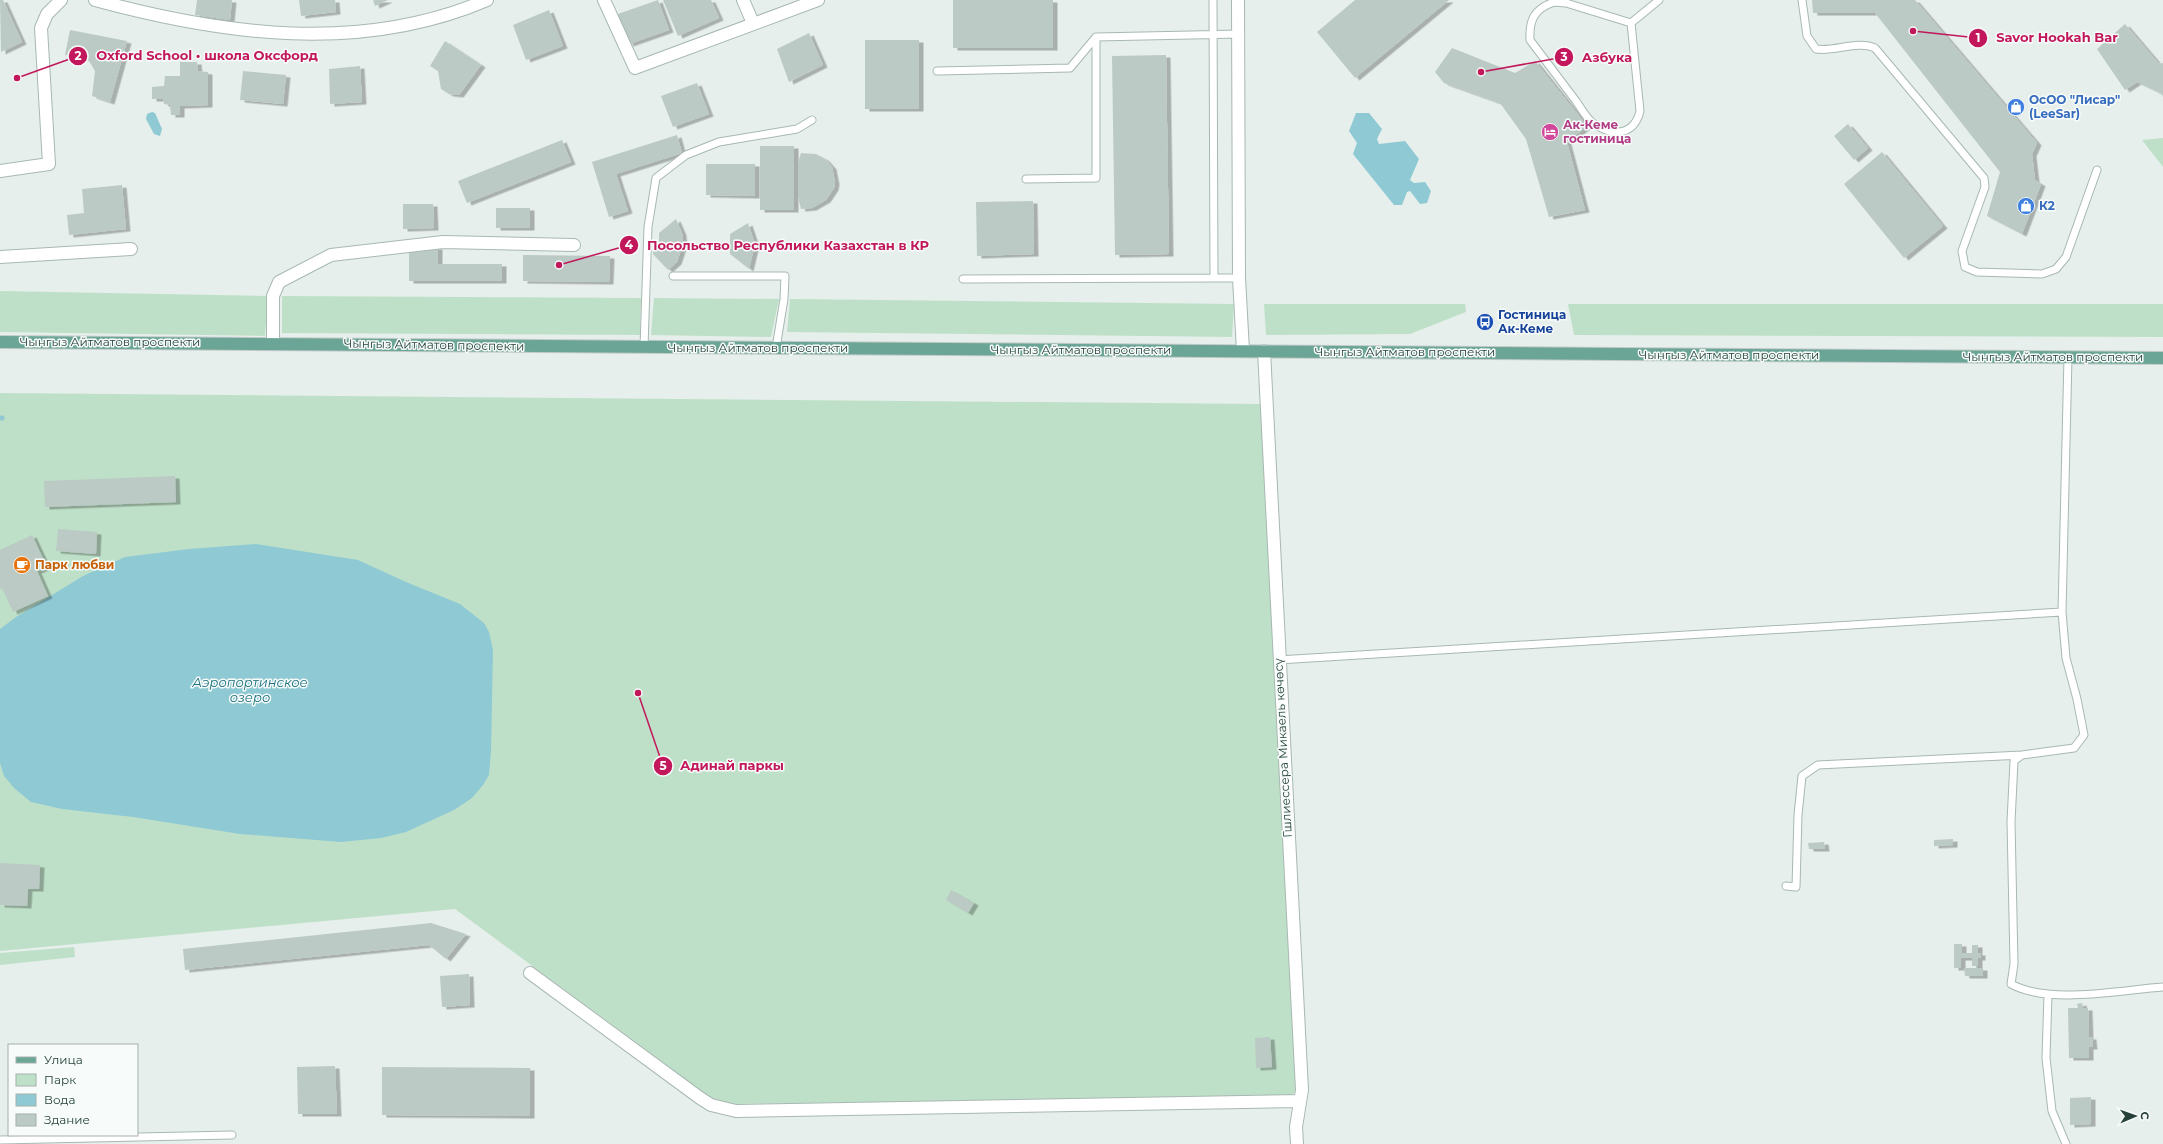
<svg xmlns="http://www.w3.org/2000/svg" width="2163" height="1144" font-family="Montserrat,sans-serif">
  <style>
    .green { fill: #bfe0c8 }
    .water { fill: #8ec9d4 }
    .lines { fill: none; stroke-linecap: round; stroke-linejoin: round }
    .stream { stroke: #8ec9d4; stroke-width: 5 }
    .building { fill: #bbcac4; filter: url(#shadow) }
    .service-casing { stroke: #a8b8b2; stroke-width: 9 }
    .minor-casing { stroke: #a8b8b2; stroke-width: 14 }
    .primary-casing { stroke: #c2cac8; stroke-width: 14 }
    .service { stroke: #fff; stroke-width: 7 }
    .minor { stroke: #fff; stroke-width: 12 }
    .primary { stroke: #6aa596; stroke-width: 12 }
    .labels { text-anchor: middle; stroke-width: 3; stroke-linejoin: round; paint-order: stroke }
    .shop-label { font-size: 12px; font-weight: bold; fill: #366cbe; stroke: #f7fbf9; text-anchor: start }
    .hotel-label { font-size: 12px; font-weight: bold; fill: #b23c85; stroke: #f7fbf9; text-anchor: start }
    .transit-label { font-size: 12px; font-weight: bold; fill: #164399; stroke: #f7fbf9; text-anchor: start }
    .street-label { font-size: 12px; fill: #24423a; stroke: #f7fbf9 }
    .food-label { font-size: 12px; font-weight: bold; fill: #c56008; stroke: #f7fbf9; text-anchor: start }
    .water-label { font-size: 13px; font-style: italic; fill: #1c6f80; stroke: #f7fbf9 }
    .leader { fill: none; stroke: #c2185b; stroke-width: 1.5 }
    .callout-dot { fill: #c2185b; stroke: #f7fbf9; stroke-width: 1.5 }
    .mark-label { font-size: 12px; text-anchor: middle; font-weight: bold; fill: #fff }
    .callout-label { font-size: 13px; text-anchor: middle; font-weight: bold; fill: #c2185b; stroke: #f7fbf9; stroke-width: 3; stroke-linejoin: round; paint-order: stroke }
  </style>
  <defs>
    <filter id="shadow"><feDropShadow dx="4.5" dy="2.5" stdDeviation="0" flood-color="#0004"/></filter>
  </defs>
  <rect width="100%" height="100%" fill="#e6efeb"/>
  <path class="green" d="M2163,138V167L2142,140Z
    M0,291L268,296L265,336L0,332Z
    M282,296L641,298L640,335L282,333Z
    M654,298L779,299L771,337L651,335Z
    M790,299L1234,304L1232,337L787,332Z
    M1264,304H1465L1466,312L1410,334L1266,335Z
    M1568,304H2163V337L1574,335Z
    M0,393L1261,404L1298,1088L1293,1094L1285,1097L728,1104L710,1097L455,909L0,951Z
    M74,947L75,957L0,965V953Z"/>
  <path class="water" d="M152,112L155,113L162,129L160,136L154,134L146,119L147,114Z
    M1356,113H1369L1382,129L1377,139L1379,144L1405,141L1419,159L1410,180L1414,183L1425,182L1431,191L1427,203L1420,204L1410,191L1407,192L1402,205H1394L1353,154L1357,143L1349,131Z
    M256,544L358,560L406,582L460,604L484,623L489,632L493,650L491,751L489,775L483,785L472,798L454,810L406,832L381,838L341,842L240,834L133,817L62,809L31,802L14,788L4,776L0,763V629L16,617L83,576L125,557L189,549Z"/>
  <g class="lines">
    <path class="stream" d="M0,418H2"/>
  </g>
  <path class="building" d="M0,0H3L22,42L1,52Z
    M197,0H232L230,20L195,15Z
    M299,0H335L336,12L301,16Z
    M373,0H388L375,6Z
    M658,0L669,30L629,44L618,14Z
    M663,0H711L719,18L678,36Z
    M953,0H1053V48H953Z
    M1355,0H1449L1355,78L1317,32Z
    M1812,0H1915L2037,143L2032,154L2035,180L2041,184L2022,234L1987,216L2000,172L1875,13H1813Z
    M549,10L563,46L526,60L513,25Z
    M2125,24L2159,64L2163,63V97L2162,94L2137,82L2125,90L2097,49Z
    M70,30L127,41L110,102L92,96L95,71L88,59L65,55Z
    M809,33L823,65L789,82L777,49Z
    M865,40H919V109H865Z
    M445,41L481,65L459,95L449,94L441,89L438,71L430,66Z
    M1452,48L1515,73L1535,61L1587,126L1567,142L1585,210L1549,217L1526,139L1500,103L1444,83L1435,72Z
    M1166,55L1169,254L1115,255L1112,56Z
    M180,62H197L198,71L208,72V105L180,106V115H171L170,105L164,104L163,99H152V87L164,86L165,76H180Z
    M360,66L362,102L330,104L329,69Z
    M243,71L286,75L283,104L240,100Z
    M697,83L709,114L673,127L661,96Z
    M1848,124L1868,148L1854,160L1834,136Z
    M677,135L682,153L616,174L628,211L609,217L592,162Z
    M562,140L571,162L467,203L458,181Z
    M760,146H794V210H760Z
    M1882,152L1943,226L1904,258L1844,184Z
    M801,153L816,154L825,159L832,167L835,182L834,188L826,200L812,208L801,209L798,197V162Z
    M706,164H755V196L706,195Z
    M122,185L126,229L69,235L67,215L84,213L82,189Z
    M1033,201L1034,254L977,256L976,202Z
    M403,204H433L434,228L403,229Z
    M496,208H530V228H496Z
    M676,219L682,233L683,244L677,262L668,270L653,254L654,245H659V233Z
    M748,223L755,244L749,269L730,254V234Z
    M409,247H438V264H502V281H409Z
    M523,255L610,256L609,282L523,281Z
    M175,476L176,502L45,507L44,481Z
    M58,529L97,532L96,554L56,551Z
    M32,535L47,567L37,571L48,596L13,612L2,588L0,589V550Z
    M1953,839V845L1934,846V840Z
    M1824,842L1825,849H1809L1808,843Z
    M0,863L40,865L39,889H28L27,906L0,905Z
    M951,890L974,903L968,913L946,900Z
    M431,923L466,934L446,959L429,945L185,970L183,949Z
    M1954,944H1962V953H1972V945H1978V953H1981V958H1978V966H1972V958H1961V968H1954Z
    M1964,968H1983V976H1965Z
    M469,974L470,1005L442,1007L440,976Z
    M2082,1003L2083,1008H2088L2089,1037H2092L2093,1047H2089V1058H2069L2068,1008H2078L2077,1004Z
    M1270,1037L1272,1067L1256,1068L1255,1038Z
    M335,1066L337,1114H298L297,1067Z
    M382,1067L530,1068V1116L382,1115Z
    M2091,1097V1124L2070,1125V1098Z"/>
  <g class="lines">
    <defs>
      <path id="service" d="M1213,0L1214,278H1239
        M1802,0L1807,36L1816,49C1835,52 1857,40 1875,48L1984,178L1985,187L1962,251L1965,267L1977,272L2042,274L2056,269L2066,257L2097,170
        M1554,2L1566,3L1631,23L1640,111C1634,136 1612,137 1593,123C1586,118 1581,108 1576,101C1561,81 1546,61 1530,40C1529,20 1534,9 1554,2Z
        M1631,23L1659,0
        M937,71L1070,68L1096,37L1239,34
        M1026,179L1096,178V37
        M673,276H785L784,299L776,348
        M963,279L1214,278
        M644,347L648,227L656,178L686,155L719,142L797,129L812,120
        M2068,357L2062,612L2066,658L2077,699L2084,735L2074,748L2022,755L2014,761L2011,822L2014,964L2011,984C2049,1005 2120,990 2163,987
        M1278,660L2062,612
        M1786,886L1796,887L1798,815L1802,776L1818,765L2022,755
        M2048,995L2046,1058L2052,1111L2066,1144
        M0,1140L232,1135"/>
      <path id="minor" d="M95,0C224,35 361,54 487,0
        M604,0L635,68L818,0
        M743,0L753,23
        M1238,0L1239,278L1243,351
        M0,171L49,164L41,28L47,14L61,0
        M0,257L131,249
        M273,343V296L279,282L331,255L443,242L574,245
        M1264,351L1302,1090L1296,1127L1297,1144
        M530,973L700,1098L711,1105L736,1111L1299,1101"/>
      <path id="primary" d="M0,342L2163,358"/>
    </defs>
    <use href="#service" class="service-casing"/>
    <use href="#minor" class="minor-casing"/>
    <use href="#primary" class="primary-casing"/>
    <use href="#service" class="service"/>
    <use href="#minor" class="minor"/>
    <use href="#primary" class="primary"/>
  </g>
  <defs>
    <symbol id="shop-disc" viewBox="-11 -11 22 22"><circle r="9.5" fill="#3f7fe0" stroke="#f7fbf9"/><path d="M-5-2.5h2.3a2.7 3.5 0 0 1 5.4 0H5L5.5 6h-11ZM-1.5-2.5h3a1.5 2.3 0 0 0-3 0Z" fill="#fff"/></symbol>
    <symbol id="hotel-disc" viewBox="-11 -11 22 22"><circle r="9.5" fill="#d1479c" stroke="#f7fbf9"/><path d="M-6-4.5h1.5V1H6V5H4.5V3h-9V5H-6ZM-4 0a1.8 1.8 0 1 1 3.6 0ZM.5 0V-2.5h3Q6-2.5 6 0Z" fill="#fff"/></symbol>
    <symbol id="bus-disc" viewBox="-11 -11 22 22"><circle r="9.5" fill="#1a4fb4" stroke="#f7fbf9"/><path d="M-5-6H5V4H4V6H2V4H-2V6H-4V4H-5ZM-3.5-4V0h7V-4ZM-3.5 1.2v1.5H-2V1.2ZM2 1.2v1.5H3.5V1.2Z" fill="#fff"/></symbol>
    <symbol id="cafe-disc" viewBox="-11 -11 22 22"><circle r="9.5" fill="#e8710a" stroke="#f7fbf9"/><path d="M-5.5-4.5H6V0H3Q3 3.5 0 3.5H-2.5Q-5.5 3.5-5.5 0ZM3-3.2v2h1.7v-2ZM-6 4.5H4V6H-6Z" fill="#fff"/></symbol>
  </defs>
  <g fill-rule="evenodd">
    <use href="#shop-disc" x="2006" y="97" width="20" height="20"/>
    <use href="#hotel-disc" x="1540" y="122" width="20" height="20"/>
    <use href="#shop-disc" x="2016" y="196" width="20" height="20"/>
    <use href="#bus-disc" x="1475" y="312" width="20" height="20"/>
    <use href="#cafe-disc" x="12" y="555" width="20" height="20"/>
  </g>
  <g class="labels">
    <g class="shop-label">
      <text x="2029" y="104">ОсОО "Лисар"<tspan x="2029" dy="14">(LeeSar)</tspan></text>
      <text x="2039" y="210">К2</text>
    </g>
    <g class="hotel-label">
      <text x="1563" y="129">Ак-Кеме<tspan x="1563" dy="14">гостиница</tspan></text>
    </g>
    <g class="transit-label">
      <text x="1498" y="319">Гостиница<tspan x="1498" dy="14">Ак-Кеме</tspan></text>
    </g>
    <g class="street-label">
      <text x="110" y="346">Чынгыз Айтматов проспекти</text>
      <text transform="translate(434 345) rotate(1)" y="4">Чынгыз Айтматов проспекти</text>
      <text x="758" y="352">Чынгыз Айтматов проспекти</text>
      <text x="1081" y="354">Чынгыз Айтматов проспекти</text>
      <text x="1405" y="356">Чынгыз Айтматов проспекти</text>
      <text x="1729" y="359">Чынгыз Айтматов проспекти</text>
      <text x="2053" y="361">Чынгыз Айтматов проспекти</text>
      <text transform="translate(1283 748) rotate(-93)" y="4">Гшлиессера Микаель көчөсү</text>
    </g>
    <g class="food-label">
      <text x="35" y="569">Парк любви</text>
    </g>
    <g class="water-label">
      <text x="250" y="687">Аэропортинское<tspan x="250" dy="15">озеро</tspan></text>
    </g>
  </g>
  <path class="leader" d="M1913 31L1978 38M17 78L78 56M1481 72L1564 57M559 265L629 245M638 693L663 766"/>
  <g class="callout-dot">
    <circle cx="1913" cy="31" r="4"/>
    <circle cx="17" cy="78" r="4"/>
    <circle cx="1481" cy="72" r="4"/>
    <circle cx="559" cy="265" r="4"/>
    <circle cx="638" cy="693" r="4"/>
    <circle cx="1978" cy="38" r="10"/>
    <circle cx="78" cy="56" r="10"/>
    <circle cx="1564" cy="57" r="10"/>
    <circle cx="629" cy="245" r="10"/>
    <circle cx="663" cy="766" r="10"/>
  </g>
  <g class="mark-label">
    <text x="1978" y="42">1</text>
    <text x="78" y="60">2</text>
    <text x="1564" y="61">3</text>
    <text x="629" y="249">4</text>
    <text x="663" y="770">5</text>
  </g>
  <g class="callout-label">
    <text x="2057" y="42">Savor Hookah Bar</text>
    <text x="207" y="60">Oxford School • школа Оксфорд</text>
    <text x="1607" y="62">Азбука</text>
    <text x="788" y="250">Посольство Республики Казахстан в КР</text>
    <text x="732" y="770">Адинай паркы</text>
  </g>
  <rect x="8" y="1044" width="130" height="92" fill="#f7fbf9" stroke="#a3b1ad"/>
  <rect x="16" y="1057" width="20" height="6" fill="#6aa596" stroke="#a3b1ad"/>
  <text x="44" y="1064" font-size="12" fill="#24423a">Улица</text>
  <rect x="16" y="1074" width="20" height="12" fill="#bfe0c8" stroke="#a3b1ad"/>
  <text x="44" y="1084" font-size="12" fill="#24423a">Парк</text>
  <rect x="16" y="1094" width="20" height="12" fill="#8ec9d4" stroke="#a3b1ad"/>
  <text x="44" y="1104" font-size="12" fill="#24423a">Вода</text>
  <rect x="16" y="1114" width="20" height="12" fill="#bbcac4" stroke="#a3b1ad"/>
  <text x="44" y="1124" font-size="12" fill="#24423a">Здание</text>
  <g transform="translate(2135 1116) rotate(88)" stroke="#f7fbf9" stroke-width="3" paint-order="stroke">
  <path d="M0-3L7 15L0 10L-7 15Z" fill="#24423a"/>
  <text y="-6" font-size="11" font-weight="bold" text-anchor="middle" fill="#24423a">С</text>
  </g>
</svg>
